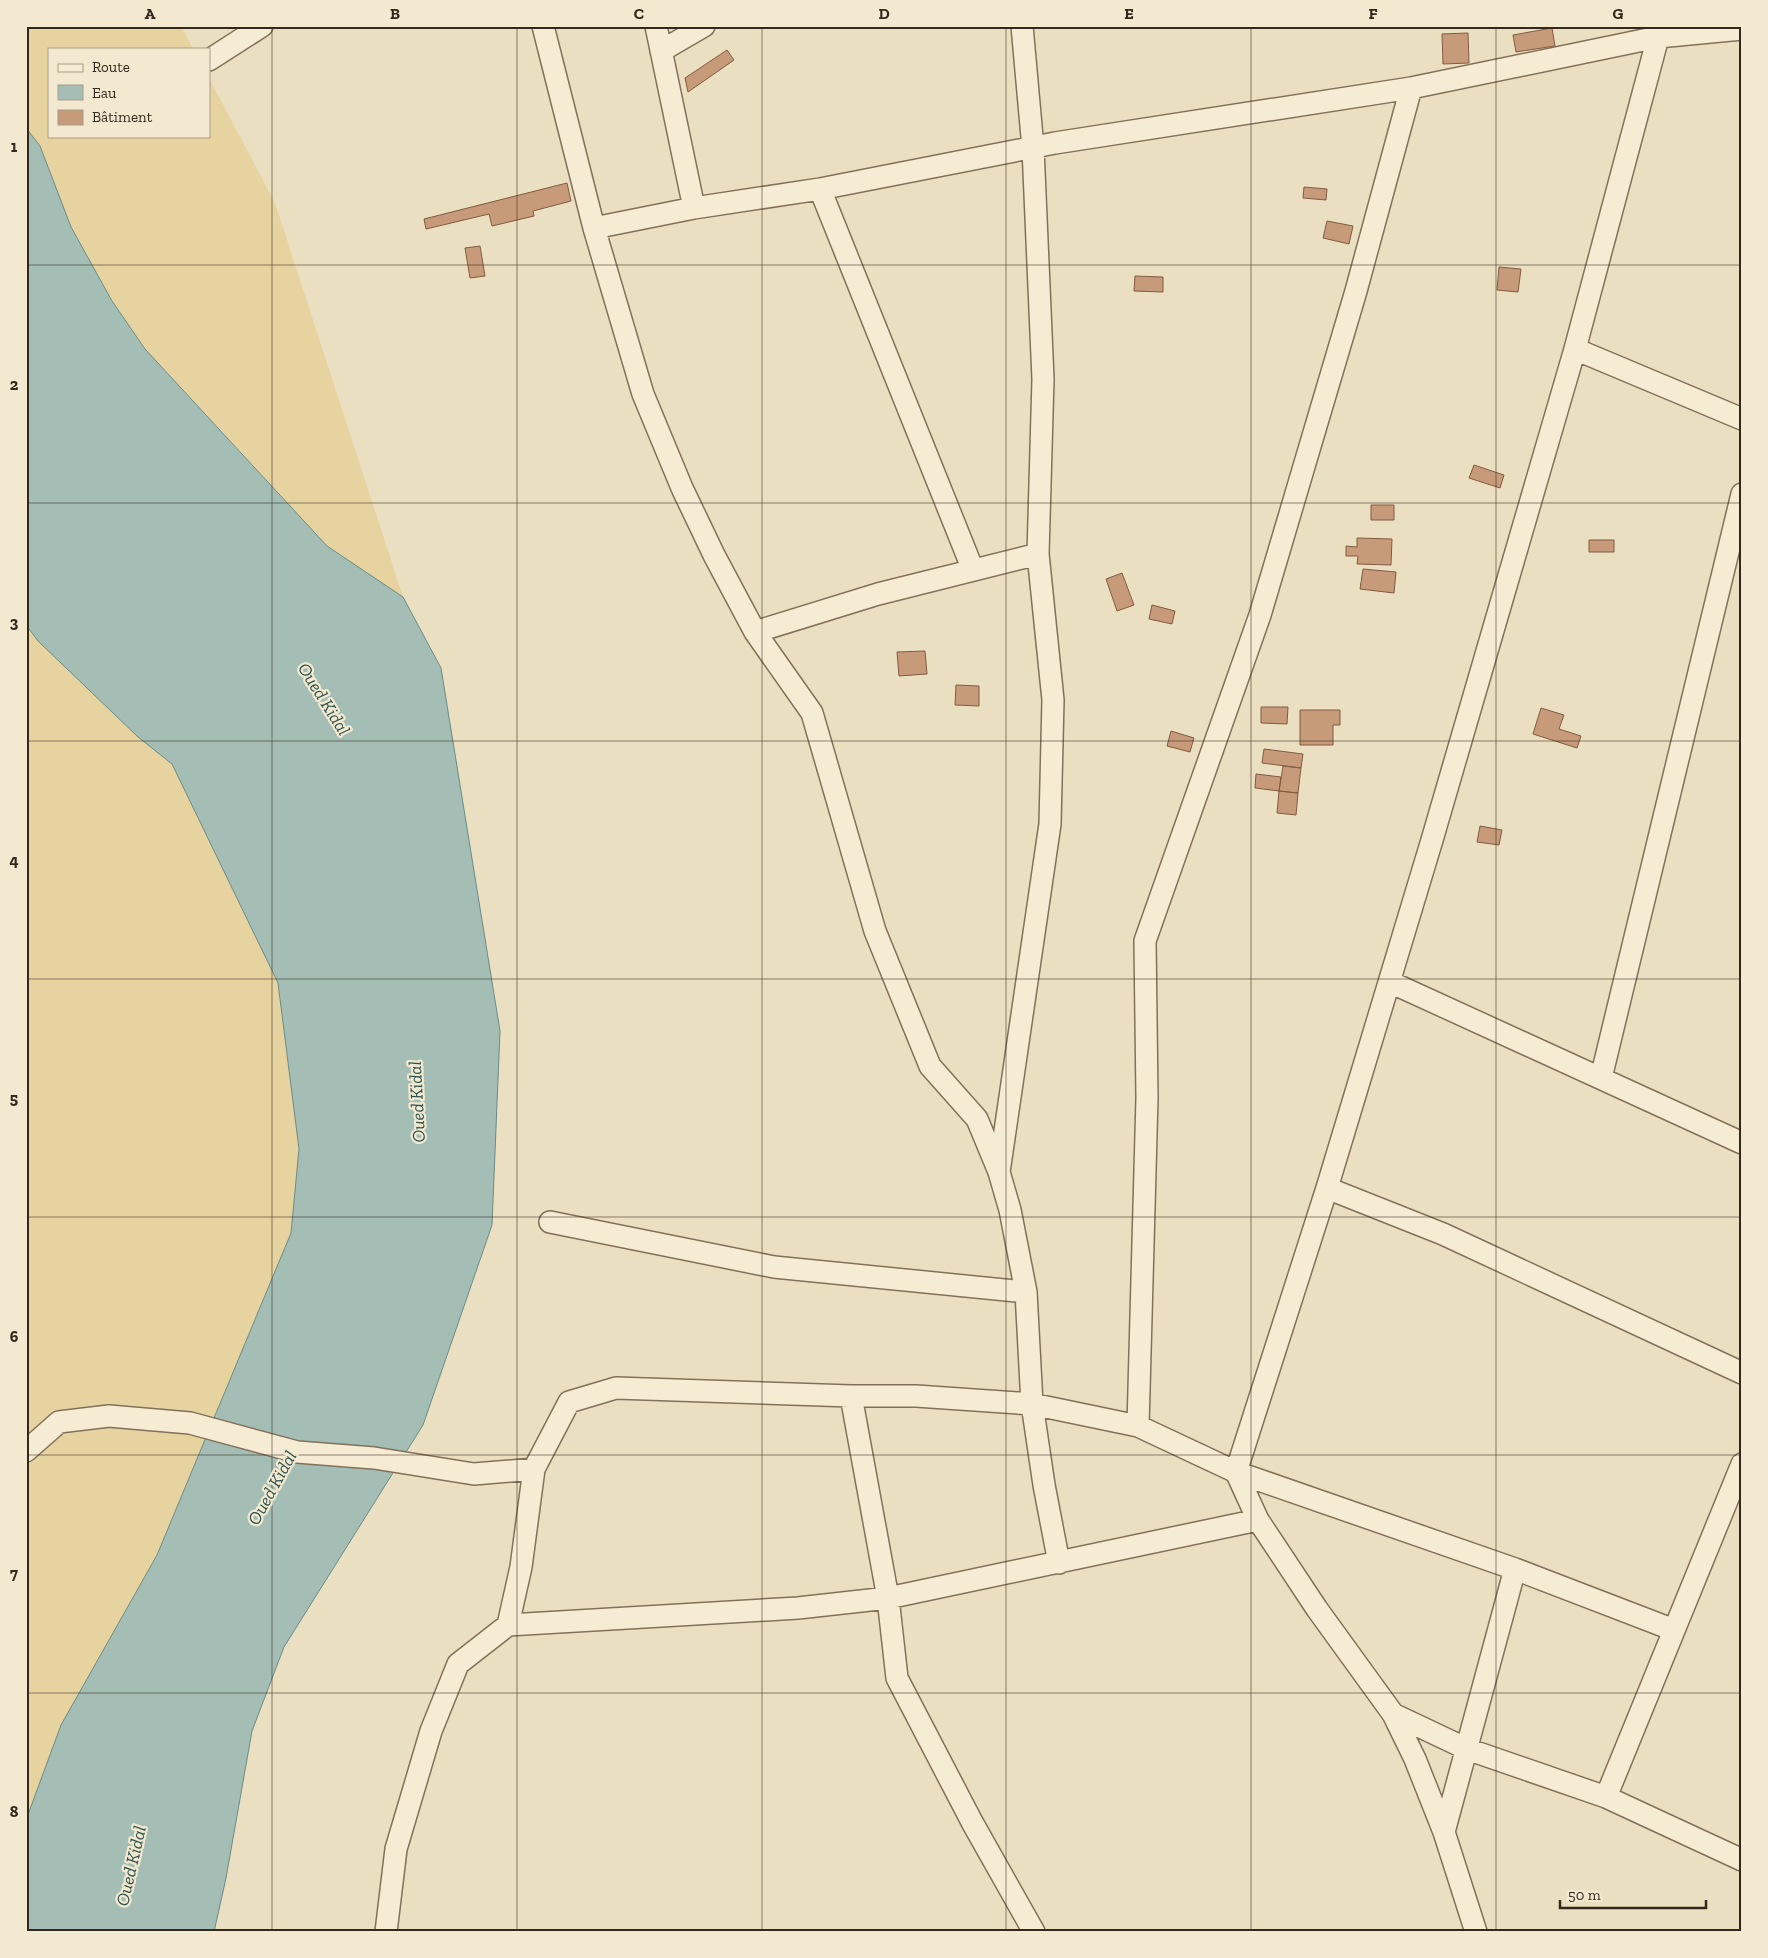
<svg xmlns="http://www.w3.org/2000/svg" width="1768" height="1958" font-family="'Zilla Slab',serif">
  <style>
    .sand { fill: #e6d3a0 }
    .water { fill: #a4beb6; stroke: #6b8b83 }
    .building { fill: #c79a79; stroke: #815b41 }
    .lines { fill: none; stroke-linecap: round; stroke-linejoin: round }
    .minor-casing { stroke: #83705a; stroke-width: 24 }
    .minor { stroke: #f6ecd4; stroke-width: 21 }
    .grid { fill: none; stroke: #34281d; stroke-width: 1; stroke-opacity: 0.55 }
    .labels { text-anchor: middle; stroke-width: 4.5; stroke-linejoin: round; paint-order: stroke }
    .water-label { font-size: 18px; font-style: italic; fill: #2d5351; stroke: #f3e9d0 }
    .neatline { fill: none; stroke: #34281d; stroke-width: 2 }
    .grid-label { font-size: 16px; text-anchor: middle; font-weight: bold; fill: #34281d }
  </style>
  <rect width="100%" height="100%" fill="#ebdfc1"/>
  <path class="sand" d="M26,26H181L193,49H49V136H209V78L275,203L403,597L327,546L308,526L246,457L145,349L112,301L71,227L40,146L26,128Z
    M26,625L38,641L138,737L172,763L278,983L299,1149L291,1233L157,1555L61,1725L26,1820Z"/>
  <path class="water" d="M26,128L40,146L71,227L112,301L145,349L327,546L403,597L441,668L500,1031L492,1225L423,1425L284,1647L252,1731L226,1878L214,1932H26V1820L61,1725L157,1555L291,1233L299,1149L278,983L172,764L138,737L38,641L26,625Z"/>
  <path class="building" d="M1552,28L1555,46L1516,52L1513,35Z
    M1468,33L1469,63L1443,64L1442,34Z
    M727,50L734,60L688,92L685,78Z
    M567,183L571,201L533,211L534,216L492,226L489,214L426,229L424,219Z
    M1304,187L1327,189L1326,200L1303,198Z
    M1327,221L1353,226L1349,244L1323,238Z
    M480,246L485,276L470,278L465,248Z
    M1499,267L1521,269L1518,292L1497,290Z
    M1135,276L1163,277V292L1134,291Z
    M1474,465L1504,475L1500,488L1469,478Z
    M1371,505H1394V520H1371Z
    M1357,538L1392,539L1391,565L1357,564L1358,556H1346V546L1357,547Z
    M1589,540H1614V552H1589Z
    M1363,569L1396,572L1394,593L1360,589Z
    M1122,573L1134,605L1117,611L1106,579Z
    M1152,605L1175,611L1172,624L1149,619Z
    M925,651L927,674L899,676L897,652Z
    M956,685L979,686V706L955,705Z
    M1261,707H1288L1287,724L1261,723Z
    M1541,708L1564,715L1559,729L1581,736L1577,748L1533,734Z
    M1300,710H1340V725H1333V745H1300Z
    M1171,731L1194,738L1190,752L1167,746Z
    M1264,749L1303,754L1301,768L1262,763Z
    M1283,766L1301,768L1298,793L1279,791Z
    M1256,774L1281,777L1279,791L1255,788Z
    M1279,791L1298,793L1296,815L1277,813Z
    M1480,826L1502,830L1499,845L1477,842Z"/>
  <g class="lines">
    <defs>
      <path id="minor" d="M543,26L594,228L643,394L682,488L714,555L755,632L812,713L875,931L930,1066L977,1119L999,1172L1010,1210L1026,1292L1032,1404L1044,1485L1059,1563
        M656,26L694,208
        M1661,26L1575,349L1432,840L1327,1188L1236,1472L1515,1569L1674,1630
        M661,51L704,26
        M209,60L262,26
        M820,189L973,570
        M594,228L694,208L820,189L1055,143L1411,88L1658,37L1742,29
        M1575,349L1742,419
        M755,632L878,594L1038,554
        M1390,982L1742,1143
        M1601,1078L1742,494
        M999,1172L1050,824L1053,700L1038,554L1043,379L1033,148L1022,26
        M1327,1188L1443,1234L1742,1373
        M550,1222L774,1267L1026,1292
        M851,1396L888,1598L897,1678L972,1822L1034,1932
        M1138,1426L1147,1098L1145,941L1260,615L1356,291L1411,88
        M26,1451L59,1422L109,1416L190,1423L297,1452L374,1458L474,1474L534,1469
        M508,1625L521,1567L534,1469L569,1402L616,1388L851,1396H916L1032,1404L1138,1426L1236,1472L1258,1520L1317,1609L1393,1714L1415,1759L1444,1832L1476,1932
        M1393,1714L1467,1749L1606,1797L1742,1860
        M1606,1797L1742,1464
        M1444,1832L1515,1569
        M386,1932L396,1849L431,1731L458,1664L508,1625L798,1608L888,1598L1258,1520"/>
    </defs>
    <use href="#minor" class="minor-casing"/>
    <use href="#minor" class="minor"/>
  </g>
  <path class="grid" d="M272,26V1932M517,26V1932M762,26V1932M1006,26V1932M1251,26V1932M1496,26V1932M26,265H1742M26,503H1742M26,741H1742M26,979H1742M26,1217H1742M26,1455H1742M26,1693H1742"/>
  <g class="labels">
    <g class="water-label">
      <text transform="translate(324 699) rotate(58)" y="6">Oued Kidal</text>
      <text transform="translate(417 1102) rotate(-93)" y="6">Oued Kidal</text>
      <text transform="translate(272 1488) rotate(-61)" y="6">Oued Kidal</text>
      <text transform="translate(131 1866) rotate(-77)" y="6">Oued Kidal</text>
    </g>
  </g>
  <rect width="1768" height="1958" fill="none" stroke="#f3e9d0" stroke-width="55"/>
  <rect x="48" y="48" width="162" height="90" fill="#f3e9d0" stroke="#a79c88"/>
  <rect x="58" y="64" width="25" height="8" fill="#f6ecd4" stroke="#a79c88"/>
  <text x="92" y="72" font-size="15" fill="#34281d">Route</text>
  <rect x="58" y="85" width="25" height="15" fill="#a4beb6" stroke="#a79c88"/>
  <text x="92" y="98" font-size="15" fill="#34281d">Eau</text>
  <rect x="58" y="110" width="25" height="15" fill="#c79a79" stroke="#a79c88"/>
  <text x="92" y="122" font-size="15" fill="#34281d">Bâtiment</text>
  <path d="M1560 1900v8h146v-8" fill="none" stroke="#34281d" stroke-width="2.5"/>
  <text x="1568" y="1900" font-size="15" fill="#34281d" stroke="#f3e9d0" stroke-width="4" paint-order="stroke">50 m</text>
  <rect x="28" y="28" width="1712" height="1902" class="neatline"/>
  <g class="grid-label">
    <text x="150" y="19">A</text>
    <text x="395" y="19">B</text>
    <text x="639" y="19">C</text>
    <text x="884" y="19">D</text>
    <text x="1129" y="19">E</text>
    <text x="1373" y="19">F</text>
    <text x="1618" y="19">G</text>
    <text x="14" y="152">1</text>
    <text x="14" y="390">2</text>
    <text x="14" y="628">3</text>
    <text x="14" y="866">4</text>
    <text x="14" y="1104">5</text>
    <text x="14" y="1342">6</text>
    <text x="14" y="1579">7</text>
    <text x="14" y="1817">8</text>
  </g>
</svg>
